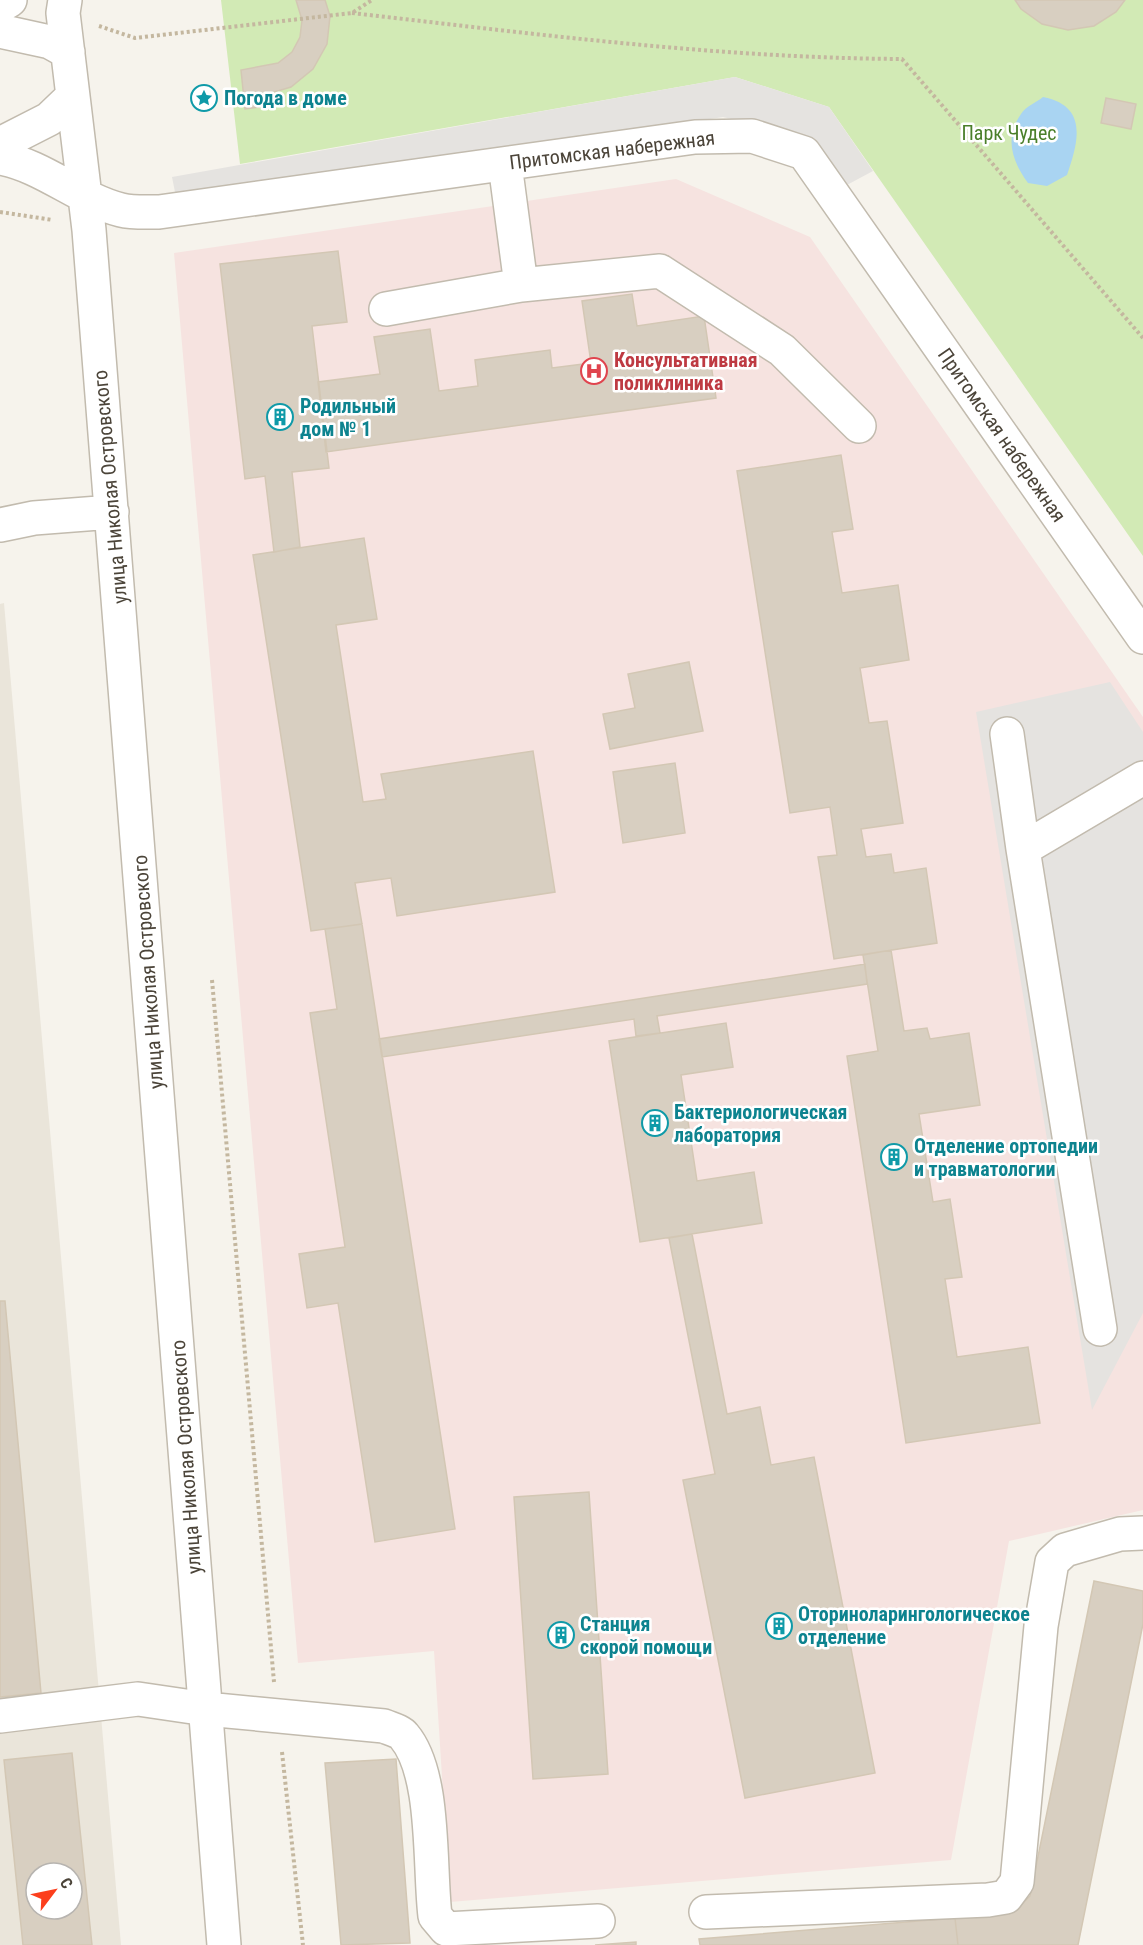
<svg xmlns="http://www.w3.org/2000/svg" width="1143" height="1945" font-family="'Roboto Condensed',sans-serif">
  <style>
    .residential { fill: #eae5da; fill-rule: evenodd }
    .medical { fill: #f6e3e0 }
    .green { fill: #d2eab5 }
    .parking { fill: #e5e3e0 }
    .water { fill: #a9d4f2 }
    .building { fill: #d8cfc1; stroke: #d3c7b4; stroke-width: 1.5; fill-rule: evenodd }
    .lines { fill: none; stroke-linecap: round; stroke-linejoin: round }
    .minor-casing { stroke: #c2bbae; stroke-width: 36 }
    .path { stroke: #c4b79f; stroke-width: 4; stroke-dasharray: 3 3; stroke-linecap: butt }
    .minor { stroke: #fff; stroke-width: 33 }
    .labels { text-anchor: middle; stroke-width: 5; stroke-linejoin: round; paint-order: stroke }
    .culture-label { font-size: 20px; font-weight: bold; fill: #0d838f; stroke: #fff; text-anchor: start }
    .park-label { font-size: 20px; fill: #4a7f2a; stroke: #fff }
    .street-label { font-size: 20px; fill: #4b4439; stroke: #fff }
    .health-label { font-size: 20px; font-weight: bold; fill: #be3a42; stroke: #fff; text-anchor: start }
  </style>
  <rect width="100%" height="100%" fill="#f6f3ec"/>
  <path class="residential" d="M4,603L121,1945H0V604ZM36,1873H72V1909H36Z"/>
  <path class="medical" d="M676,179L810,237L1143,717V1510L1009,1541L951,1860L450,1902L434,1651L298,1663L174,253Z"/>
  <path class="green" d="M221,0H1143V556L829,107L735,77L240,164Z"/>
  <path class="parking" d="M735,77L829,107L873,171L845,186L808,138L723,117L177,202L172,177Z
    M1110,682L1143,732V1313L1092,1410L976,712Z"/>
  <path class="water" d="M1043,97C1089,106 1078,143 1067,175L1047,186L1028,183C1012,161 1004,138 1021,114C1025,107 1037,102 1043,97Z"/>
  <path class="building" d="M296,0H325L330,16L327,44L313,69L291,87L264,95L266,106L245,109L241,70L278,63L292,52L300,37L302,20Z
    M1015,0H1125L1116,12L1094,26L1068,30L1042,24L1021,9Z
    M1106,98L1136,104L1131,129L1101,123Z
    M338,251L347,322L312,326L329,468L292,472L300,547L274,552L265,476L245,479L220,264Z
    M632,294L637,326L704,316L716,398L326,452L318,382L380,374L374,337L430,329L439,391L478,386L475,360L550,350L552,368L591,363L582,301Z
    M841,455L853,529L832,532L842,593L898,585L909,660L860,668L869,723L887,721L903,823L861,829L866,857L891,854L894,873L926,868L937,943L834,959L818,857L837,855L830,807L790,813L737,471Z
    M364,538L377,619L336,625L363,802L386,799L381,774L533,751L555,892L397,916L391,878L355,883L362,924L311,931L253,555Z
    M689,662L703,731L610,749L603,714L635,708L628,674Z
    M675,763L685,833L623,843L613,772Z
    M362,924L455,1529L375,1542L338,1303L307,1308L299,1254L345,1247L310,1013L337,1009L325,929Z
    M891,950L904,1031L927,1028L930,1039L969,1033L980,1105L919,1114L933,1202L950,1199L962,1277L945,1279L957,1357L1028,1347L1040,1423L906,1443L847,1056L878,1051L863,955Z
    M865,964L867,984L657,1016L660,1033L636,1036L634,1019L382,1057L379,1039Z
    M726,1023L733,1067L681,1075L697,1181L754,1172L762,1223L640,1242L609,1041Z
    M692,1234L727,1414L760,1407L771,1465L814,1457L875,1773L745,1798L683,1480L715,1474L669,1238Z
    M0,1301H5L41,1693L0,1697Z
    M589,1492L608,1774L533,1779L514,1497Z
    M1094,1581L1143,1591V1624L1078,1945H958L955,1918L1015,1911L1030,1896Z
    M72,1753L92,1945H23L4,1760ZM36,1873H72V1909H36Z
    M396,1759L410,1943L341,1945L325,1763Z
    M955,1918L958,1945H700L699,1939Z
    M636,1942V1945H595Z"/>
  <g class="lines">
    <defs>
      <path id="minor" d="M65,0L63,13L89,230L224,1945
        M0,6L10,0
        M0,31L50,42L68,52
        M0,144L49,119L73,96
        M0,158C44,166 78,199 121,210C133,213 147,212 159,212L695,137L752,136L804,153L1143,637
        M505,164L521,285L660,271L782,350L859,426
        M386,309L521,285
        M0,525L34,518L112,512
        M1007,734L1023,849
        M1100,1329L1023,849L1143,778
        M0,1716L138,1699L206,1709L384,1726C391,1729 400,1731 404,1736C436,1774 429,1866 435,1916L446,1929L598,1921
        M706,1912L988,1900L1006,1897L1017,1882L1041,1626L1052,1562L1065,1550L1120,1534L1143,1533"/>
    </defs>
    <use href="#minor" class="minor-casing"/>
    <path class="path" d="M352,13C535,34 718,58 902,59L1143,338
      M99,26L135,38L352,13L372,0
      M0,212L53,220
      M212,980L274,1682
      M282,1752L303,1945"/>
    <use href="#minor" class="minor"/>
  </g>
  <defs>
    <symbol id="sight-ring" viewBox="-11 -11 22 22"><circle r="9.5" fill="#fff" stroke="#0f9aa8" stroke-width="1.5"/><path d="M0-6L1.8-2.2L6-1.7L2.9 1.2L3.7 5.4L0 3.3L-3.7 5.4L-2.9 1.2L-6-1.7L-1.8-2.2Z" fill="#0f9aa8"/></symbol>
    <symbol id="hospital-ring" viewBox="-11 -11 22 22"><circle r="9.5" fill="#fff" stroke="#e0444e" stroke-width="1.5"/><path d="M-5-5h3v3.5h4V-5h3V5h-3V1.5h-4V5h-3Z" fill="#e0444e"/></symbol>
    <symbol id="building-ring" viewBox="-11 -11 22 22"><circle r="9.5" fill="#fff" stroke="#0f9aa8" stroke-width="1.5"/><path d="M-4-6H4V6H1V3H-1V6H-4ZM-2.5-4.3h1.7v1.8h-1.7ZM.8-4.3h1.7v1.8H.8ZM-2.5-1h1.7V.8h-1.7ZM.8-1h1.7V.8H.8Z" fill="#0f9aa8"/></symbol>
  </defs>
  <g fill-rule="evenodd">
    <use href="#sight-ring" x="189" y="83" width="30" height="30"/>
    <use href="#hospital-ring" x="579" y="356" width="30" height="30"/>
    <use href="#building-ring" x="265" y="402" width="30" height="30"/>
    <use href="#building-ring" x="640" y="1108" width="30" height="30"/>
    <use href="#building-ring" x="879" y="1142" width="30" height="30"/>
    <use href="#building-ring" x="764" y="1611" width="30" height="30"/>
    <use href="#building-ring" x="546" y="1620" width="30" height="30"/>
  </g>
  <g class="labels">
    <g class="culture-label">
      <text x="224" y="105">Погода в доме</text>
      <text x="300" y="413">Родильный<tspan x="300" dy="23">дом № 1</tspan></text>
      <text x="674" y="1119">Бактериологическая<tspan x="674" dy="23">лаборатория</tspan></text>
      <text x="914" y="1153">Отделение ортопедии<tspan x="914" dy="23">и травматологии</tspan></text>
      <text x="798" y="1621">Оториноларингологическое<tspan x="798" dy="23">отделение</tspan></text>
      <text x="580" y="1631">Станция<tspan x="580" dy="23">скорой помощи</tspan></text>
    </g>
    <g class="park-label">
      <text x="1009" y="140">Парк Чудес</text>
    </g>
    <g class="street-label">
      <text transform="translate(612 150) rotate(-7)" y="7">Притомская набережная</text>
      <text transform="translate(1002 435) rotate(55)" y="7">Притомская набережная</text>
      <text transform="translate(110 487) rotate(-95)" y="7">улица Николая Островского</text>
      <text transform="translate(148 972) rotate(-94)" y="7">улица Николая Островского</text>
      <text transform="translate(186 1457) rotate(-94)" y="7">улица Николая Островского</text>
    </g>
    <g class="health-label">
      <text x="614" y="367">Консультативная<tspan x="614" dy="23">поликлиника</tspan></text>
    </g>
  </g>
  <g transform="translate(54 1891) rotate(58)"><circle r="28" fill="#ffffff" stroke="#b7b4b0" stroke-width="1.5"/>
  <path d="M0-4.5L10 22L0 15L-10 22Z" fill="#fc3f1d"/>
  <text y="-9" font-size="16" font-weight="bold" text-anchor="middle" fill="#4b4439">С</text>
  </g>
</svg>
